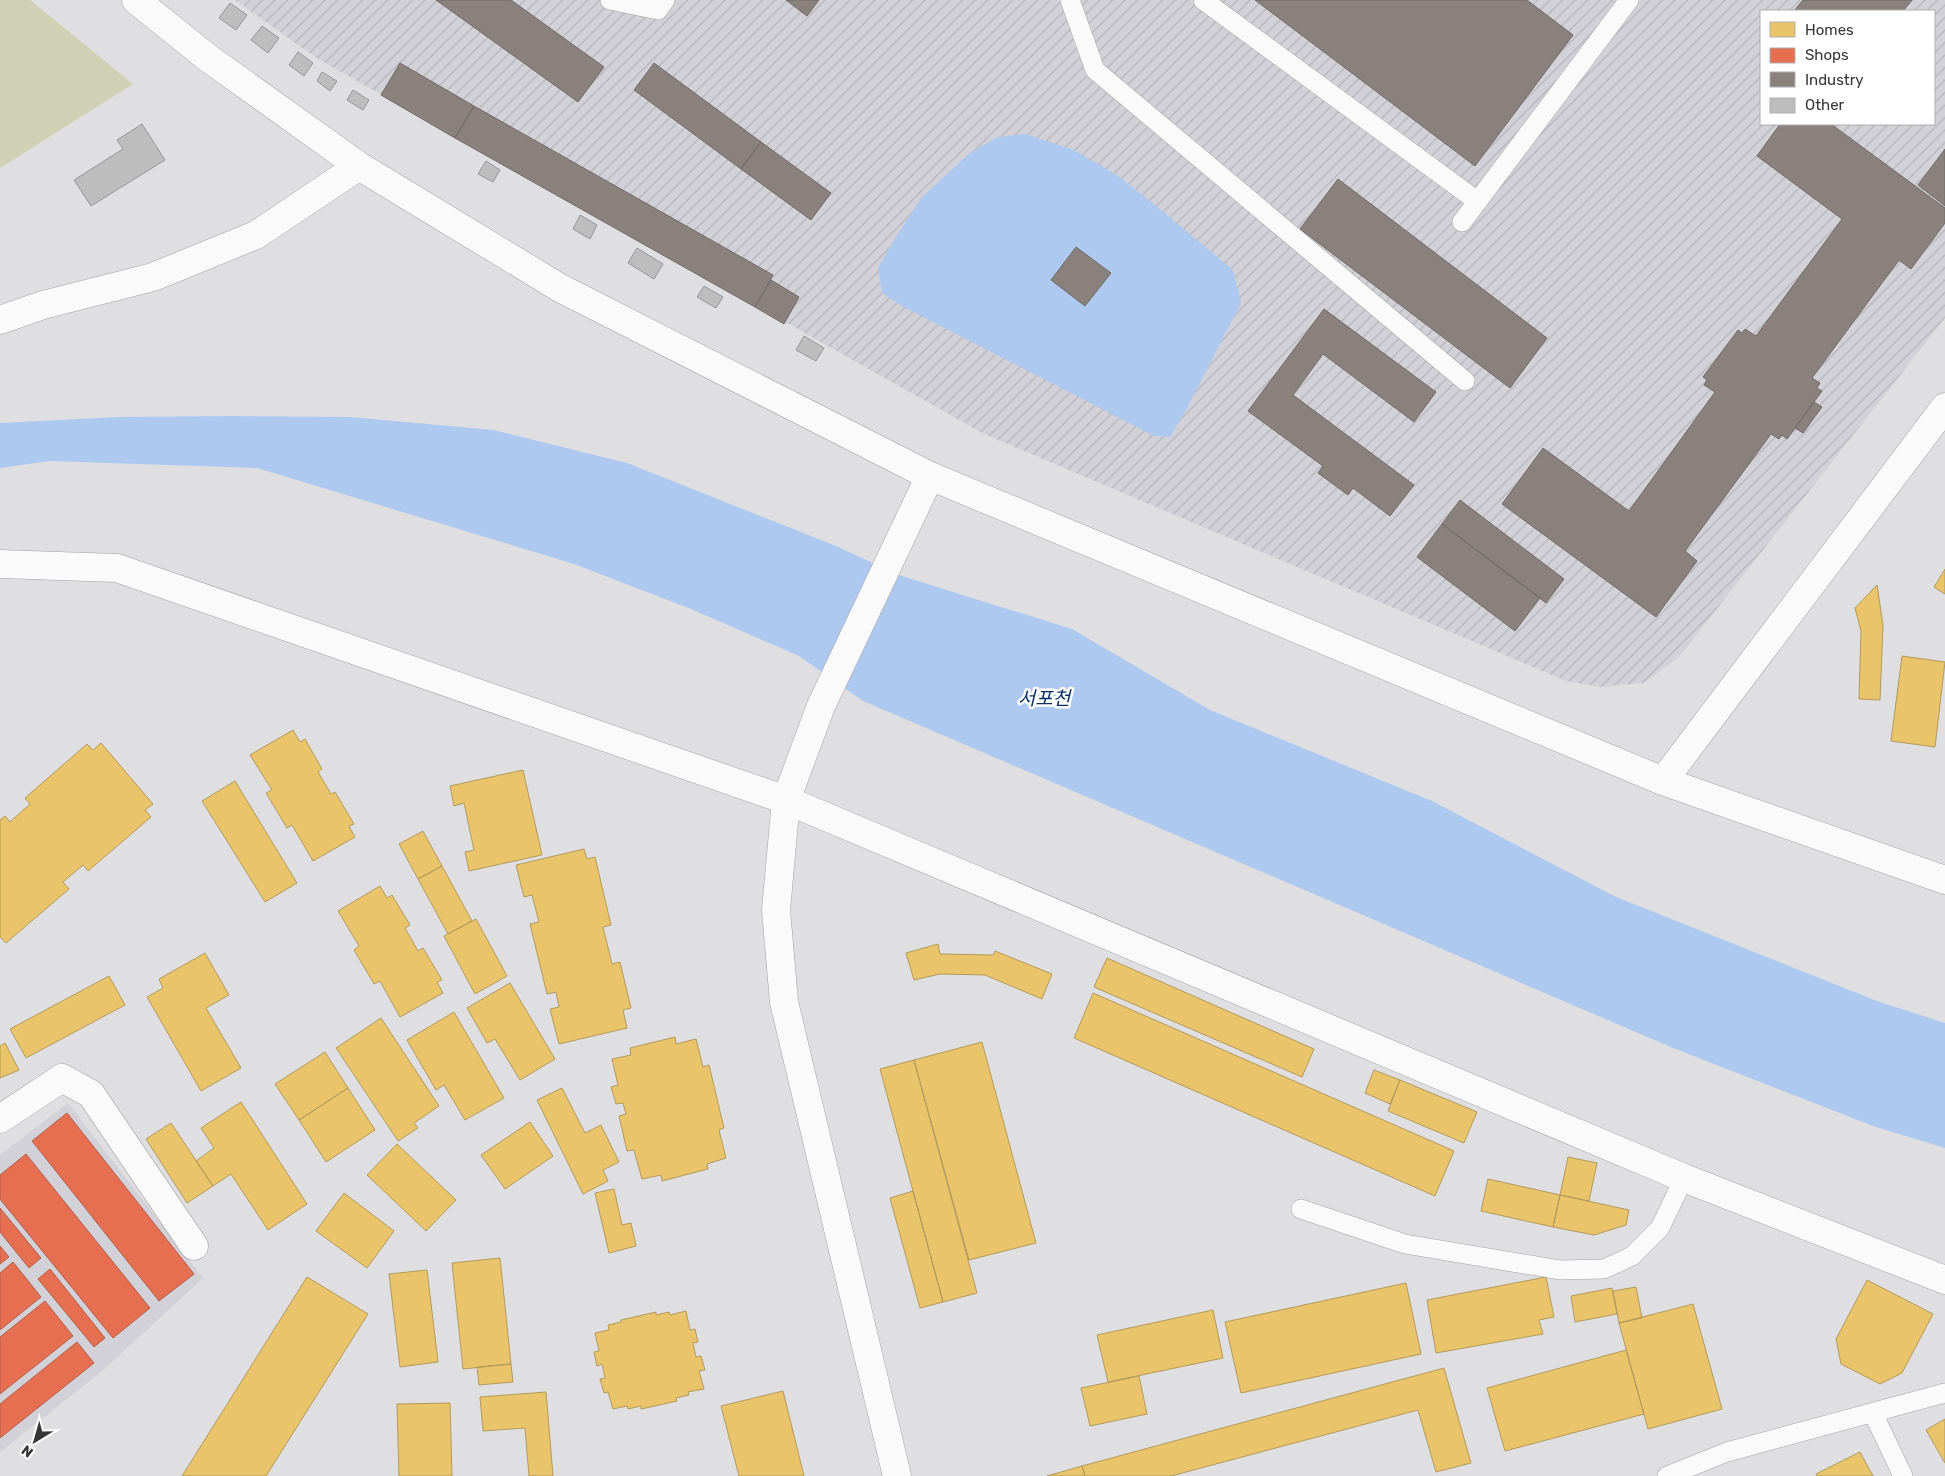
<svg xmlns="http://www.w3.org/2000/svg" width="1945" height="1476" font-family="Rubik,'Noto Sans KR',sans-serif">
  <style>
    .built { fill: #d2d1d8 }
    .industrial { fill: url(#industrial-furrows); fill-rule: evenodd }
    .green { fill: #d0d1b4 }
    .water { fill: #adc9f0 }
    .homes { fill: #e9c46a; stroke: #b3995b }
    .shops { fill: #e76f51; stroke: #b25e4a }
    .industry { fill: #8a817c; stroke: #716a68 }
    .building { fill: #bebdbe; stroke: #969597 }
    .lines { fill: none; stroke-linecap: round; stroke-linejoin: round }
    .lane-casing { stroke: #a2a2a4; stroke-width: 20 }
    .street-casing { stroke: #a2a2a4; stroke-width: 29 }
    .secondary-casing { stroke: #a2a2a4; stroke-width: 29 }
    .lane { stroke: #fafafa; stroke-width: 19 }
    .street { stroke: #fafafa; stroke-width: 28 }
    .secondary { stroke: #fafafa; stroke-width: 28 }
    .labels { text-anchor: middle; stroke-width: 5; stroke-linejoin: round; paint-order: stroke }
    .water-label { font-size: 19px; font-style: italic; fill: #0c3263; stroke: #fff }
  </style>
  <defs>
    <pattern id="industrial-furrows" width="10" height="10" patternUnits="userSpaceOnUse" patternTransform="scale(1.25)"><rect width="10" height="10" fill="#d2d1d8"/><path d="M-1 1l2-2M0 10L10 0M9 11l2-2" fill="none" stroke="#b5b4ba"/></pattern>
  </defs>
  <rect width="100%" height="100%" fill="#dfdfe1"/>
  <path class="built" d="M68,1103L203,1278L101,1372L0,1452V1155Z"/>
  <path class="industrial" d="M235,0H1945V318L1679,657L1644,683L1601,687L1566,681L984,434L318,59ZM1761,11H1934V124H1761Z"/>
  <path class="green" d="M0,0H30L133,84L0,168Z"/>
  <path class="water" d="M1025,134L1074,150L1117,175L1150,201L1233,270L1241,303L1187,408L1170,437L1154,436L902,306L882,293L878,268L896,237L921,198L971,152L998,137Z
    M233,416L350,417L494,430L627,463L836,546L899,575L1072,629L1210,710L1432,801L1616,897L1877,1001L1945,1023V1148L1873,1126L1673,1048L863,701L799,656L691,609L574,564L257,468L50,461L0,468V423L118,417Z"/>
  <path class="homes" d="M1945,569V594L1934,587Z
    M1877,585L1883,625L1880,700L1859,699L1861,631L1855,608Z
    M1902,656L1945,662L1935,747L1891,741Z
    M293,730L300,742L305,739L322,769L318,772L331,794L335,792L354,824L349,826L355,837L313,861L292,825L287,828L266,793L272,790L250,755Z
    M101,743L153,804L145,810L151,817L88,871L83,865L63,882L69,889L6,943L0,937V820L5,816L10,822L30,804L25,798L87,744L93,750Z
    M523,770L542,855L469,871L465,852L474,850L464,803L454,806L450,786Z
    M235,781L297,883L265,902L202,801Z
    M423,831L442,866L418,879L399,844Z
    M584,849L587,859L595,857L611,925L603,927L612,964L620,962L631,1008L623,1010L627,1028L559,1044L550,1009L559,1007L556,992L547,994L530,924L539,922L532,895L524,897L516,865Z
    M442,866L472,921L448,934L418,879Z
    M380,886L387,898L392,895L410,925L405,928L418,951L423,948L442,980L437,982L443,993L400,1017L380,981L374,984L354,950L359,946L338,911Z
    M476,919L507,976L475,994L444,936Z
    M938,944L940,954L993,955L995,951L1052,974L1042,999L985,975L940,974L914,980L906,953Z
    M205,953L229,995L206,1008L241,1068L201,1091L147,997L163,988L159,979Z
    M1107,958L1314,1049L1302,1077L1094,987Z
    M109,976L125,1005L26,1058L10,1029Z
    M510,983L555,1059L520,1080L495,1039L487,1043L467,1008Z
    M1093,993L1454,1151L1435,1196L1074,1038Z
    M454,1012L504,1098L465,1120L444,1085L436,1090L407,1040Z
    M381,1018L439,1106L414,1123L418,1128L398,1141L336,1048Z
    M675,1037L676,1044L696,1039L703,1067L709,1065L724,1128L719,1130L726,1158L707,1164L708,1169L662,1181L661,1175L642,1179L634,1150L627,1151L619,1116L626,1114L623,1103L616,1104L611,1087L618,1085L612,1059L631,1055L630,1048Z
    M982,1042L1036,1243L969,1260L914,1060Z
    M5,1043L19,1070L0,1078V1046Z
    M325,1052L348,1088L299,1120L275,1084Z
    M914,1060L977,1293L943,1302L880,1069Z
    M1374,1070L1400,1080L1390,1104L1365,1093Z
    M1400,1080L1477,1112L1464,1143L1388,1111Z
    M348,1088L375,1130L326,1162L299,1120Z
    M562,1088L585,1133L601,1125L619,1162L603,1170L608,1181L583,1194L537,1100Z
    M241,1102L307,1204L268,1230L231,1174L213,1186L196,1161L214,1148L201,1128Z
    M530,1122L553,1156L505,1189L481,1155Z
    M171,1123L213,1186L187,1203L146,1139Z
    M397,1144L456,1200L426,1231L367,1175Z
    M1568,1157L1597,1163L1589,1201L1560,1195Z
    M1488,1179L1560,1195L1553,1227L1481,1211Z
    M614,1189L622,1225L631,1223L636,1246L609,1253L595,1193Z
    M913,1191L943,1302L920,1308L890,1198Z
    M344,1193L394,1231L367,1268L316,1231Z
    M1560,1195L1629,1210L1626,1225L1594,1235L1553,1227Z
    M500,1258L511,1364L463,1369L452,1263Z
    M427,1270L438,1362L400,1367L389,1274Z
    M307,1277L368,1314L266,1476H182Z
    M1546,1277L1554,1317L1539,1320L1543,1334L1436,1353L1427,1300Z
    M1867,1280L1933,1314L1902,1373L1880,1384L1841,1364L1836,1339Z
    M1406,1283L1421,1354L1241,1393L1225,1322Z
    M1636,1287L1642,1318L1619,1323L1613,1291Z
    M1612,1288L1617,1314L1575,1322L1571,1296Z
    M1693,1304L1722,1409L1648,1429L1619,1323Z
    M1213,1310L1223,1358L1108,1382L1097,1335Z
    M686,1311L690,1330L695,1329L698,1342L693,1343L696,1357L701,1356L705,1370L699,1371L704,1389L688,1392L689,1395L676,1398L677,1401L641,1409V1406L628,1409L627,1406L613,1409L608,1392L604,1393L600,1379L605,1378L602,1364L597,1366L594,1352L599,1351L595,1333L609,1330L608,1325L621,1322V1320L656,1312V1315L669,1312L670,1315Z
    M1626,1350L1644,1414L1505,1451L1487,1388Z
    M511,1364L513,1382L479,1385L477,1367Z
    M1444,1368L1471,1463L1436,1472L1418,1410L1171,1476H1085L1082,1466Z
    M1139,1376L1147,1414L1090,1426L1081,1388Z
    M783,1391L804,1476H739L721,1406Z
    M546,1392L553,1476H529L525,1428L483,1431L480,1397Z
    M450,1403L452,1476H399L397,1404Z
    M1945,1419V1463L1926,1430Z
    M1860,1452L1873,1476H1817L1816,1474Z
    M1082,1466L1085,1476H1047Z"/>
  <path class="shops" d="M67,1113L194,1274L159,1301L32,1141Z
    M26,1154L150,1308L113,1338L0,1199V1175Z
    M0,1208L41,1258L29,1268L0,1232Z
    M0,1246L9,1257L0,1264Z
    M13,1262L41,1297L0,1330V1273Z
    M50,1269L105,1338L94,1347L38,1279Z
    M45,1301L73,1336L0,1394V1337Z
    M77,1342L94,1363L0,1438V1404Z"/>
  <path class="industry" d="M436,0H511L604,67L578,102Z
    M786,0H819L807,16Z
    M1255,0H1527L1573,35L1475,166Z
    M1803,0H1912L1903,11H1794Z
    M400,63L474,106L455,138L381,95Z
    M654,63L761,142L741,169L634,90Z
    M474,106L773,275L755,307L455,138Z
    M1780,124H1831L1945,208V223L1911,269L1899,260L1812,378L1820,383L1817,388L1822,391L1787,439L1782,435L1779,439L1771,434L1685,551L1697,561L1656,617L1502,504L1543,448L1629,511L1715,392L1704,385L1707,380L1703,377L1738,330L1742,333L1745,329L1756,336L1842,219L1757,156Z
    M761,142L831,193L811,220L741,169Z
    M1945,149V206L1918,185Z
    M1338,179L1547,338L1510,388L1300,229Z
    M1076,247L1111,273L1085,306L1051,280Z
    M771,280L799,297L784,324L755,307Z
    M1324,309L1436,392L1414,422L1323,354L1293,395L1414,485L1390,516L1353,488L1348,495L1318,473L1323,466L1248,411Z
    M1814,402L1822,407L1803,433L1795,428Z
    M1460,500L1564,579L1546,603L1442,524Z
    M1442,524L1540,598L1515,631L1417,557Z"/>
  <path class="building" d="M230,3L247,15L236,30L219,18Z
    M262,26L279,38L268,53L251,40Z
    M298,52L313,63L304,76L289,65Z
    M322,72L337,81L330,91L317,81Z
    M353,90L369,100L363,110L347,100Z
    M142,124L165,160L91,206L74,180L123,149L117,140Z
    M486,161L500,170L493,182L478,174Z
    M580,215L597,225L590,239L573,229Z
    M637,248L663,264L654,279L628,263Z
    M704,286L723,297L716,308L697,297Z
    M804,336L824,348L816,361L796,350Z"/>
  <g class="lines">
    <defs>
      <path id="lane" d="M610,0L658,10L665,0
        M1070,0L1095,70L1465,381
        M1203,0L1477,201
        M1462,222L1629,0
        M1301,1209L1405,1244L1560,1270L1604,1269L1632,1256L1660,1228L1684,1178
        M1873,1413L1903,1476
        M1667,1476L1727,1452L1945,1393"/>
      <path id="street" d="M1663,781L1945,407
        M0,1119L62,1078L91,1094L194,1246"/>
      <path id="secondary" d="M136,0L208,58L359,166L560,288L930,476L1663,781L1945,880
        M0,320L43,305L153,277L256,235L359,166
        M0,564L117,568L786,800L1684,1178L1945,1280
        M897,1476L784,1002L776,910L786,800L821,706L930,476"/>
    </defs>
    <use href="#lane" class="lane-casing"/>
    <use href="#street" class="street-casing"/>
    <use href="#secondary" class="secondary-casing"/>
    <use href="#lane" class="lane"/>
    <use href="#street" class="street"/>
    <use href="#secondary" class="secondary"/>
  </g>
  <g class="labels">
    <g class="water-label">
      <text x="1044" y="705">서포천</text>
    </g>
  </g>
  <rect x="1760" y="10" width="175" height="115" fill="#ffffff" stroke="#afafaf"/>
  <rect x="1770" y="22" width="25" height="15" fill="#e9c46a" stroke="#afafaf"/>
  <text x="1805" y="35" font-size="15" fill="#363638">Homes</text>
  <rect x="1770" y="48" width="25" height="15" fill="#e76f51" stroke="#afafaf"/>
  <text x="1805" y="60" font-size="15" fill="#363638">Shops</text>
  <rect x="1770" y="72" width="25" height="15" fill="#8a817c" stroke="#afafaf"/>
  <text x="1805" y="85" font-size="15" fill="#363638">Industry</text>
  <rect x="1770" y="98" width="25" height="15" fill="#bebdbe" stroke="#afafaf"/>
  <text x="1805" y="110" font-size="15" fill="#363638">Other</text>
  <g transform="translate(35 1441) rotate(217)" stroke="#ffffff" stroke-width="4" paint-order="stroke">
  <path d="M0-4L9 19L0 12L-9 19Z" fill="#363638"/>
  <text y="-8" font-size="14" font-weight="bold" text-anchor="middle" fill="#363638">N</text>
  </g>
</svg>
